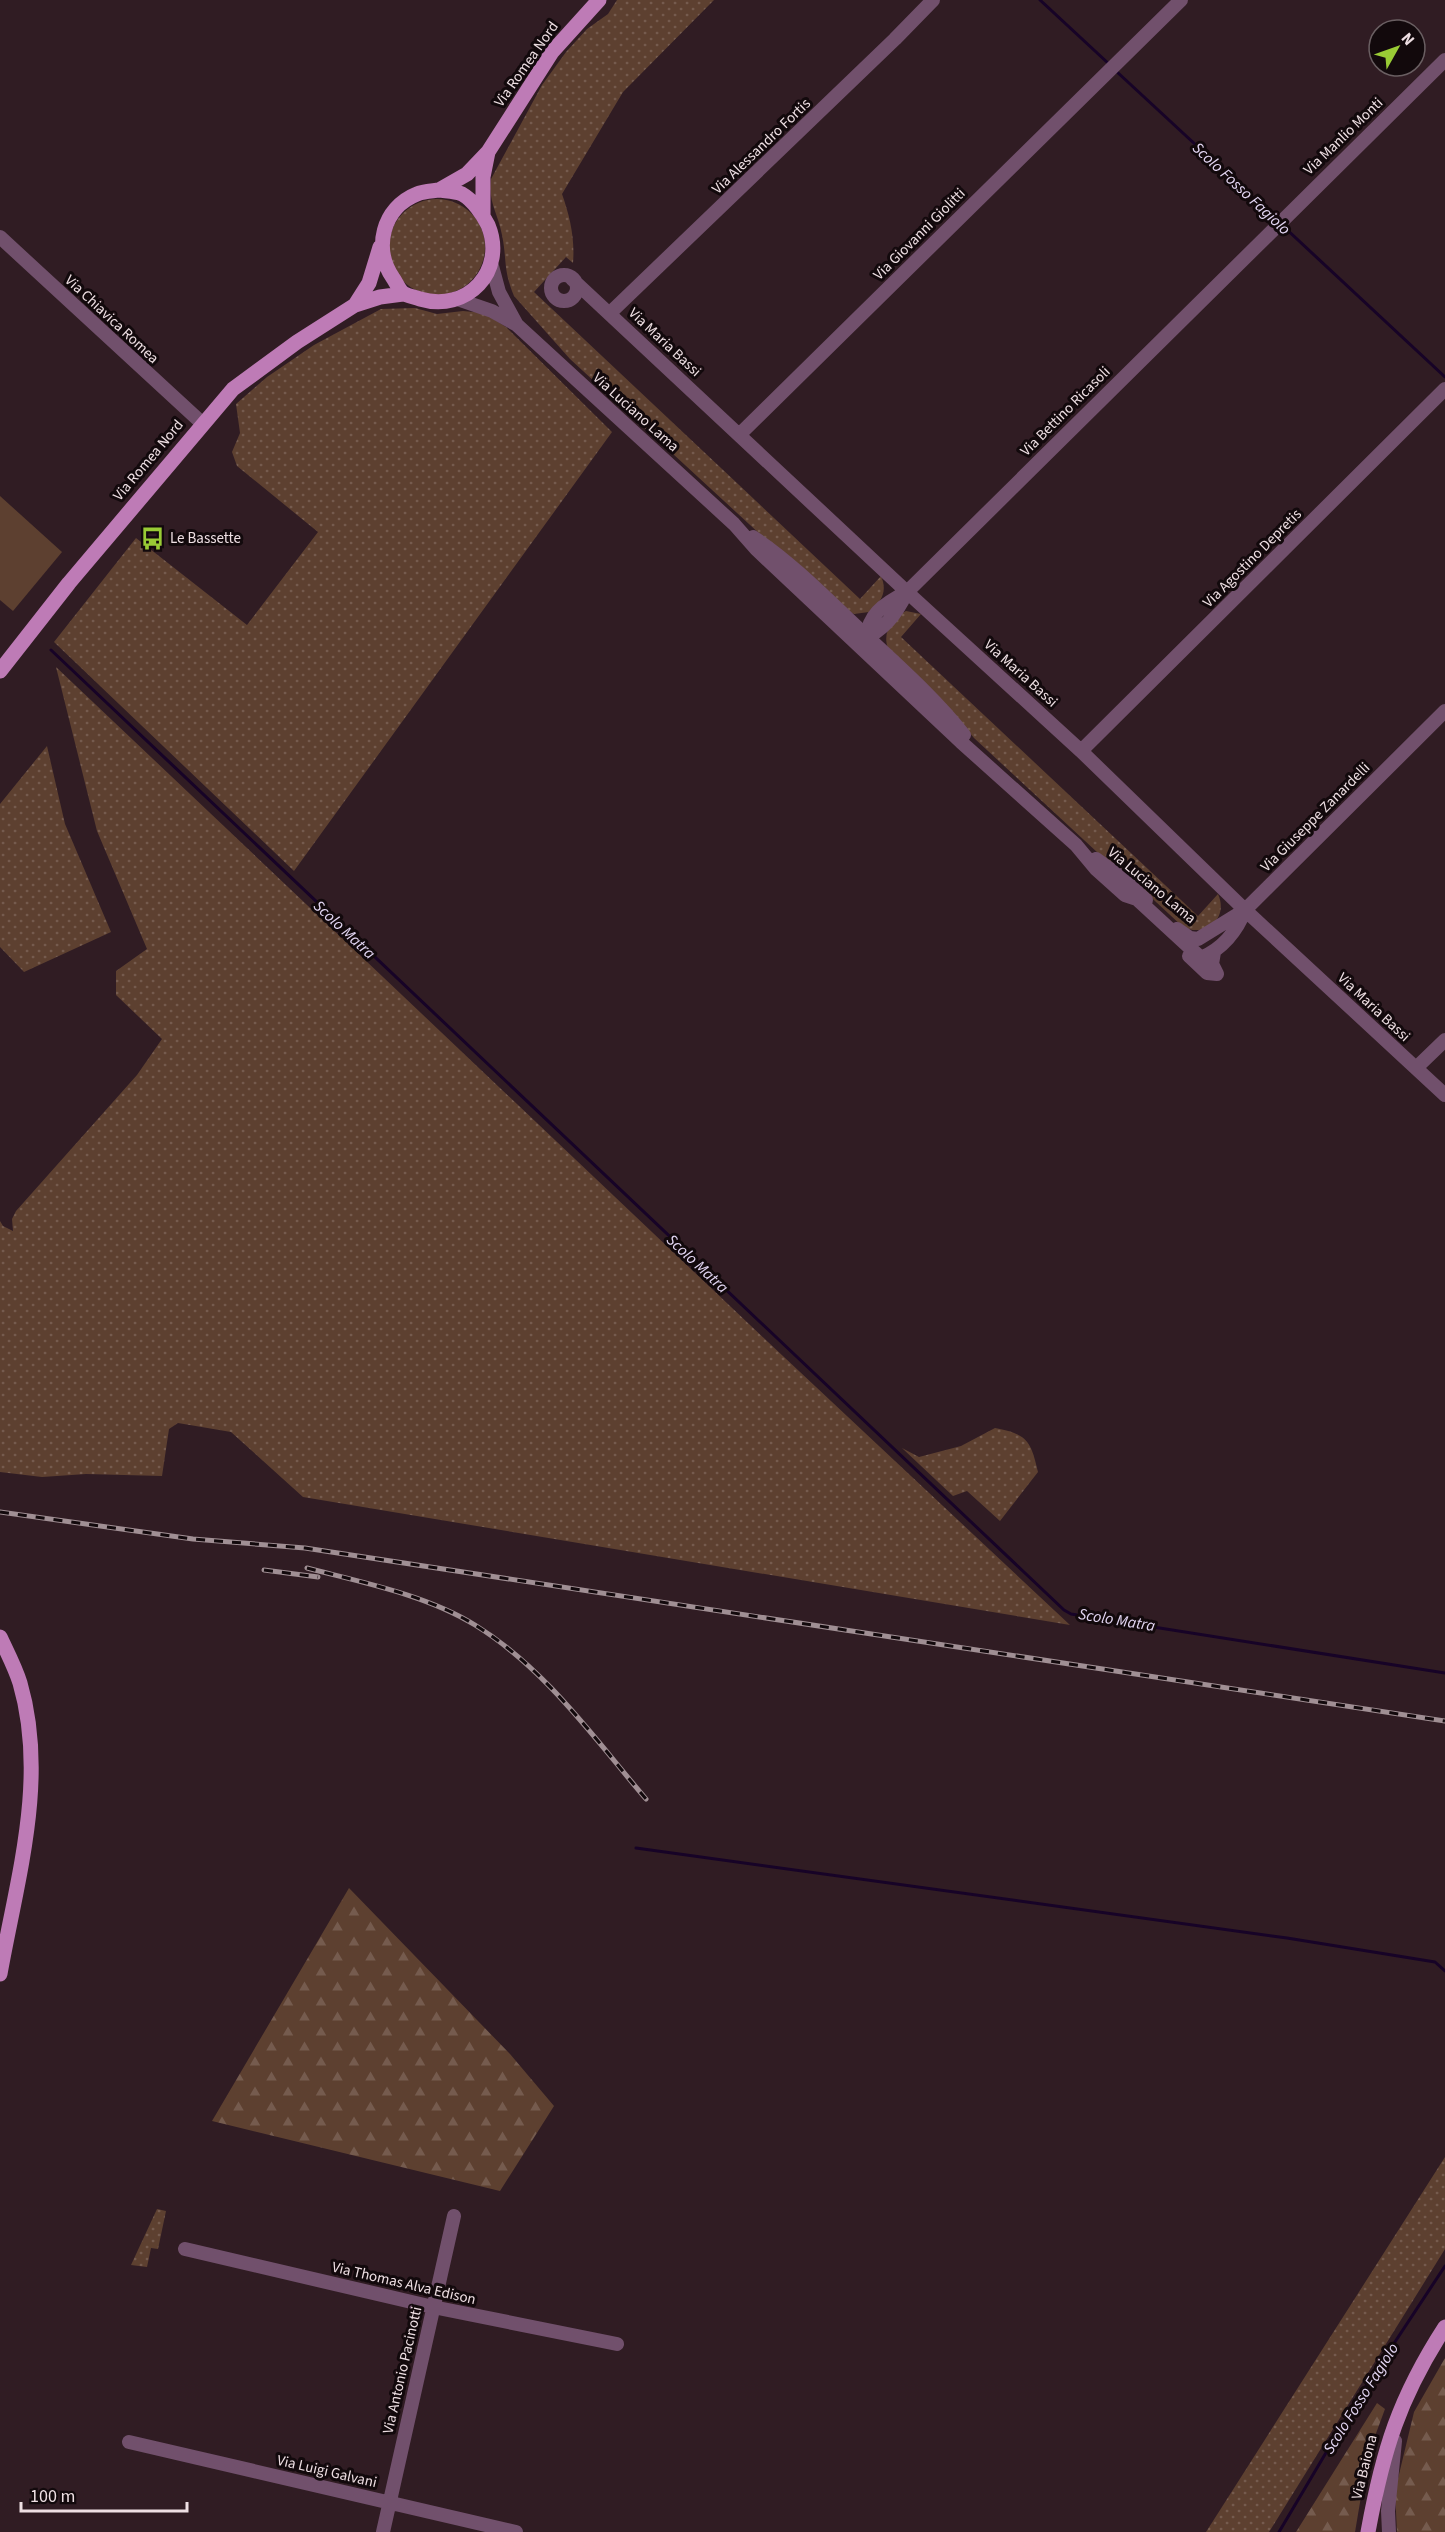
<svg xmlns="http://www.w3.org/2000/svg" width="1445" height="2532" font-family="'Source Sans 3',sans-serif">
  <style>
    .grass { fill: url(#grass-dots) }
    .forest { fill: url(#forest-firs) }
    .garden { fill: #5d4030 }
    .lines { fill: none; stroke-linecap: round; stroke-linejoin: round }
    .stream { stroke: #170327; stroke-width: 3 }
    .minor { stroke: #71506c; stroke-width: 14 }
    .major { stroke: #be7bb6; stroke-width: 15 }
    .rail-casing { stroke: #a08f94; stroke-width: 5 }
    .rail { stroke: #12090c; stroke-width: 3; stroke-dasharray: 9; stroke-linecap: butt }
    .labels { text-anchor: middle; stroke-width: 6; stroke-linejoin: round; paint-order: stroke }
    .street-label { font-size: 15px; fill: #eedfe3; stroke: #12090c }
    .poi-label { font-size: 15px; fill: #eedfe3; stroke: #12090c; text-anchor: start }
    .water-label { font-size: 16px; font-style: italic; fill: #e4d7f4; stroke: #12090c }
  </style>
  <defs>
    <pattern id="grass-dots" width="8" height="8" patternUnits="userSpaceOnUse" patternTransform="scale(1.5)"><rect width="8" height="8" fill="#5d4030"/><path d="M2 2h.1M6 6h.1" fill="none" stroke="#755b4e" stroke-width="1.8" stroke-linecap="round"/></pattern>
    <pattern id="forest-firs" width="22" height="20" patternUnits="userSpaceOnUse" patternTransform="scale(1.5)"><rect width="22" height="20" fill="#5d4030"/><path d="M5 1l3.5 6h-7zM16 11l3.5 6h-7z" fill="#755b4e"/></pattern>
  </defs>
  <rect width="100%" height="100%" fill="#301c23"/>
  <path class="grass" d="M617,0H714L623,92L562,194C570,217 575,238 573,263L566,257L534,292L860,599L881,576C888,592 881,602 869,612L854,614L846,610L762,536L570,359L514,296C503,270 507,259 502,235C498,213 488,203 491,179L542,85L566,52L587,29L608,14Z
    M389 247a48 48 0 1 1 96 0a48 48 0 1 1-96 0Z
    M415,308L437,314L463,311L484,313L506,327L612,432L294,871L54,642L136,538L247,625L318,532L237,466L232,452L240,433L236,404L267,377L314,345L381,309Z
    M906,611L921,614L901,637L1198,916L1218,894C1229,918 1206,938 1183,927L1141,888L1098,853L974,738L949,708L888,648C882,633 892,618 906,611Z
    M56,667L768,1342L1070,1625L303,1497L231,1432L178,1423L169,1429L162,1476L86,1474L42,1477L0,1472V1221L3,1226L13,1231L12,1219L16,1211L137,1075L162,1039L116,995V971L147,949L97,831Z
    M47,746L65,824L111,932L24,972L0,947V804Z
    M995,1428C1027,1434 1031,1441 1038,1472L1000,1521L967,1491L953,1496L902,1448L919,1457L961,1446Z
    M1445,2157V2249L1269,2532H1206Z
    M157,2209L166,2211L158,2249L151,2248L147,2267L131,2265Z"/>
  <path class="forest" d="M349,1888L510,2054L554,2106L500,2191L212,2121Z
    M1445,2358V2532H1397L1395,2491L1414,2412Z
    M1377,2403L1385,2409L1368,2455L1355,2532H1296Z"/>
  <path class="garden" d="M0,496L62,552L13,611L0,600Z"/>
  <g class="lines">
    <path class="stream" d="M1040,0L1109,64
      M1116,71L1278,221
      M1283,226L1445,377
      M51,650L1064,1610L1071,1614L1445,1673
      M636,1848L1287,1938L1435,1962L1445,1971
      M1279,2532L1362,2392L1445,2266"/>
    <path class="minor" d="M0,237L203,424
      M492,266L499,292L517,325
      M551 288a13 13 0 1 1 26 0a13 13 0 1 1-26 0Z
      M572,279L907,592L1081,751L1245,910L1445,1095
      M457,299L492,311L517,325L734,524L756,549L961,742L1076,845L1096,869L1125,895L1137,899L1201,958C1222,949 1237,931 1245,910L1445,711
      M610,313L895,39L933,0
      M739,435L1181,0
      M753,537C792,563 826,598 860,630C896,664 933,696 964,735
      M852,632L861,640C884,631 896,614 907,592L1445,60
      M868,643C864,616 885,603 907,592
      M1081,751L1445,389
      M1096,859L1120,876L1146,900
      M1177,929L1190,938L1198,939L1245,910
      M1189,956L1207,973L1217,974L1212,964L1214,952
      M1416,1068L1445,1040
      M185,2249L433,2307L617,2344
      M129,2442L516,2532
      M383,2532L454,2216
      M1389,2532L1388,2511L1395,2441"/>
    <path class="major" d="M439,190C446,191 456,191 462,194C473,200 483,215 488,225C507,271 467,313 420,299C415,297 407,296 403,293C399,290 396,282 393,278C373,249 382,208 417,194C423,191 432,191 439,190Z
      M439,190L467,174L488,152L552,52L599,0
      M483,214V177L488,152
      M355,305L369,283L380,247
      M0,671L69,583L233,389L297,342L355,305L380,297L403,294
      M0,1637C7,1652 15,1667 20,1683C48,1779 17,1879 0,1974
      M1368,2532C1383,2450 1399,2398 1445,2327"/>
    <defs>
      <path id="rail" d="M0,1512L193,1539L305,1548L1445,1721
        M307,1568C361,1582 427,1595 475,1625C545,1668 594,1738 646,1799
        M264,1570L318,1577"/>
    </defs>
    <use href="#rail" class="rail-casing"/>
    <use href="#rail" class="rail"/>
  </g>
  <defs>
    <symbol id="bus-bare" viewBox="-9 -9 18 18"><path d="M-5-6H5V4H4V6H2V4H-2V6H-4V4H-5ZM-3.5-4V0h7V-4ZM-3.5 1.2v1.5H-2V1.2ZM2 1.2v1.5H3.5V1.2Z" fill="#99cb35" stroke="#12090c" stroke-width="2.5" paint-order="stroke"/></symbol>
  </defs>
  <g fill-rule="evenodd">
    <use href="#bus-bare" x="136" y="522" width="33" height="33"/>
  </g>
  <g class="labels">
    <g class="street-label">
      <text transform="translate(526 64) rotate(-55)" y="5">Via Romea Nord</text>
      <text transform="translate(1343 136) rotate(-44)" y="5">Via Manlio Monti</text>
      <text transform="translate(761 146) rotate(-44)" y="5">Via Alessandro Fortis</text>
      <text transform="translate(919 234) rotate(-45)" y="5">Via Giovanni Giolitti</text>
      <text transform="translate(112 319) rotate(43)" y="5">Via Chiavica Romea</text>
      <text transform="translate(665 342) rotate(43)" y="5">Via Maria Bassi</text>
      <text transform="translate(1065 411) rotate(-45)" y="5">Via Bettino Ricasoli</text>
      <text transform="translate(636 412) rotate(42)" y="5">Via Luciano Lama</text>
      <text transform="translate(148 460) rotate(-50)" y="5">Via Romea Nord</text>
      <text transform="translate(1252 558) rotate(-45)" y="5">Via Agostino Depretis</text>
      <text transform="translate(1021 673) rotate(42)" y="5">Via Maria Bassi</text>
      <text transform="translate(1315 817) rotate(-45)" y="5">Via Giuseppe Zanardelli</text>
      <text transform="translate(1152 885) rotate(40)" y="5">Via Luciano Lama</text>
      <text transform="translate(1374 1007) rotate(43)" y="5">Via Maria Bassi</text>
      <text transform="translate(404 2283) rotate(13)" y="5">Via Thomas Alva Edison</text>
      <text transform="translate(402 2370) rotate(-77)" y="5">Via Antonio Pacinotti</text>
      <text transform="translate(1364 2467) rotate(-76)" y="5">Via Baiona</text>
      <text transform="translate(327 2471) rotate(13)" y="5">Via Luigi Galvani</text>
    </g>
    <g class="poi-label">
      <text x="170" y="543">Le Bassette</text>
    </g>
    <g class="water-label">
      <text transform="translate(1242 188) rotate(43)" y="6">Scolo Fosso Fagiolo</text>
      <text transform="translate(345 929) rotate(43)" y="6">Scolo Matra</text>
      <text transform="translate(698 1263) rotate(43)" y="6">Scolo Matra</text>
      <text transform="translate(1117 1619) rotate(9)" y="6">Scolo Matra</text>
      <text transform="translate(1360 2398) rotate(-58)" y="6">Scolo Fosso Fagiolo</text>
    </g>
  </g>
  <g transform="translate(1397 48) rotate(50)"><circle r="28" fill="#12090c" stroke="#6a5f62" stroke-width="1.5"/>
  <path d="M0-4.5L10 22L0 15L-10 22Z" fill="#99cb35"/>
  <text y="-9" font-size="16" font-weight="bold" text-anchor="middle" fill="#eedfe3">N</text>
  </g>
  <path d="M21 2502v9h166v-9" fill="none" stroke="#eedfe3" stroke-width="3"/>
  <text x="30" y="2502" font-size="18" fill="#eedfe3" stroke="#12090c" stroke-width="4.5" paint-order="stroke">100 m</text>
</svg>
